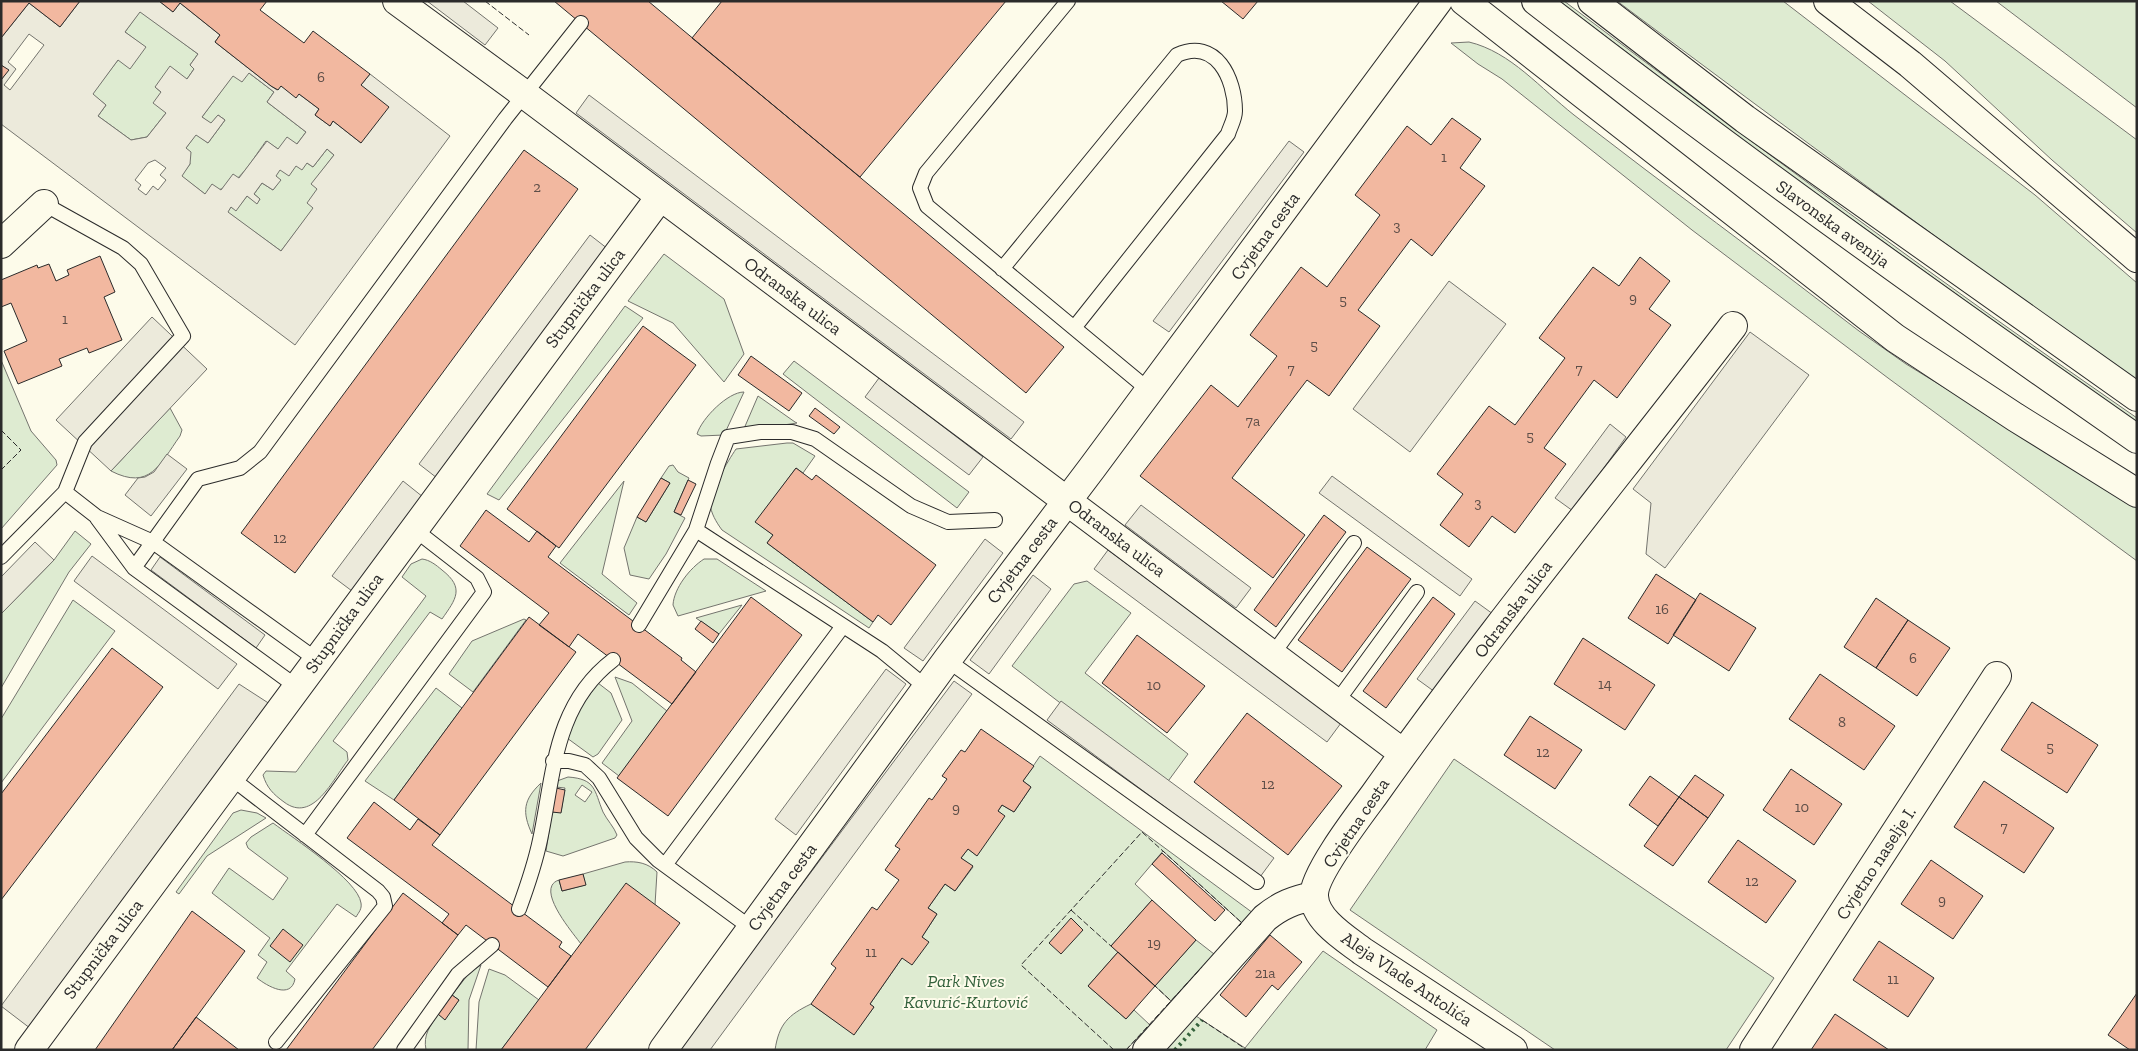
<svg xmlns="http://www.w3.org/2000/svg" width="2138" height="1051" font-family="'Zilla Slab',serif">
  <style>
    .green { fill: #deebd1; stroke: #74746e; fill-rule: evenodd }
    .parking { fill: #eceadb; stroke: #74746e; fill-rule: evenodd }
    .building { fill: #f2b8a0; stroke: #2b2b2b }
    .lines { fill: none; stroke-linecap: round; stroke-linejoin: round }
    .lane-casing { stroke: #2b2b2b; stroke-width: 16 }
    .street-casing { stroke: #2b2b2b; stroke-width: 30 }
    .secondary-casing { stroke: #2b2b2b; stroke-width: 30 }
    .lane { stroke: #fdfbea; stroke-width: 14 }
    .street { stroke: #fdfbea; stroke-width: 28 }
    .secondary { stroke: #fdfbea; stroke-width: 28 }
    .hedge { stroke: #34623c; stroke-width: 4; stroke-dasharray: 2.5 4; stroke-linecap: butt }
    .fence { stroke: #2b2b2b; stroke-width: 1; stroke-dasharray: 6 2.5; stroke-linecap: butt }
    .labels { text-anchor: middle; stroke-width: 4; stroke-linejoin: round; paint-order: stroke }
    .number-label { font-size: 15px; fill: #5d4e48 }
    .street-label { font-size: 18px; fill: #2b2b2b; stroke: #fdfbea }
    .park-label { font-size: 18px; font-style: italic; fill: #34623c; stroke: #fdfbea }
  </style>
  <rect width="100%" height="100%" fill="#fdfbea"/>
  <path class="green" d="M1559,1H1564C1753,143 1942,284 2137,418V424L1757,151Z
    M1617,1H1783L2035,195L2137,283V380C1961,257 1789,130 1617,1Z
    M1868,1H1950L2137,140V233L2052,160L1945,61Z
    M1996,1H2137V108Z
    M140,11L198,54L190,65L194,69L187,79L155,87L161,92L166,113L147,137L131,140L98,116L106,105L92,94L118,60L145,47L125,32Z
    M1469,42C1511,52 1541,89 1574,115C1668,188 1765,258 1859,331L1906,364L2137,506V561L1888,378L1692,230L1502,79L1478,64L1451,43Z
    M249,73L274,92L267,102L306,132L297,144L278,149L266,141C247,167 239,187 205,194L181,176L190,164L186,148L196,134L208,143L225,120L218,115L211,124L202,117L233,75Z
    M327,149L334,155L312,184L317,189L314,208L281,251L227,212L231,207L236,210L247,196L257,203L260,199L254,194L262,183L273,190L280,180L275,176L280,169L307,163L313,167Z
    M664,254L724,299L744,354L724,382L673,323L628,301Z
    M625,306L643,318L499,500L487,494Z
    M1,360L31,431L56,460L57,465L1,529Z
    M794,361L969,492L957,508L783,374Z
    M744,392L724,435L701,436L697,434C702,418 728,392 744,392Z
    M758,396L795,422L797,423L743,431Z
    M170,408L182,430L180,436C160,464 150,491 111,471Z
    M787,443H793L815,456L803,473L796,468L756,522L773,535L767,543L873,622L869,628L722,530C716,522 711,513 710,504C710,490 728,461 736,449Z
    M673,465L678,472L689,478L674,512L685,518L666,554L649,579L630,575L624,548L637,517L646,522L670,483L661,478L669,466Z
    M624,481L602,574L637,603L629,615L560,563Z
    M75,531L91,544L69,572L1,688V614L54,560Z
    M422,559C430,560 436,565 442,570C465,588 456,599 442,619L430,612L333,741L347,752L348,760C333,779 313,824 284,802C273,794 267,788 263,775L266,771L296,772L426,596L402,577L411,564Z
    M704,559H717L766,591L678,616L673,605C674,588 690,568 704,559Z
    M1087,581L1131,613L1085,673L1188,754L1166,784L1012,666L1074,584Z
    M73,600L115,631L1,783V719Z
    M742,605L719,634L696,618Z
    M524,619L526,620L473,692L449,674L472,641Z
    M615,677L632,683L667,711L619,776L602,763L632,721Z
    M598,683L611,693L622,720L598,754L593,757L567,738L577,712Z
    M436,688L462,708L394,800L365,781Z
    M1040,756L1253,913L1242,923L1163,851L1135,884L1152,900L1111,946L1118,952L1088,986L1126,1019L1134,1010L1150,1025L1126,1050H775C779,1024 788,1015 811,1004L854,1034L874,1007L870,1004L902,958L928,942L922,937L937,914L928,908L945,884L955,891L973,867L961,858L968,849L976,855L1004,816L998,811L1002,805L1014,812L1031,787L1023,781Z
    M1454,759L1774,978L1726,1050H1555L1350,910Z
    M568,777C596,779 594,790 603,812C607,820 614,827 617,835L615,838L563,856L546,851L552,812H561L565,788L556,787L557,781ZM582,785L592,792L585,802L575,795Z
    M541,783L532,834C522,812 523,800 541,783Z
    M241,810L257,813L266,818L207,856L179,894L176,892L233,813Z
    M273,823C293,838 358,880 361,903C362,909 359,912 356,917L337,904L286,971L295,979C291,1000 267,986 257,978L267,962L258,955L270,938L212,893L229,868L273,900L288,878L248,848L246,843L251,837Z
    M625,862C637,861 648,863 657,872L655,905L581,944C573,933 534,888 559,880L562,891L585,885L583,874Z
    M1196,940L1214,954L1171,1001L1155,986Z
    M1323,951L1437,1030L1425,1050H1166L1196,1016L1245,1048Z
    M481,965L469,1000L468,1050H426C423,1034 430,1027 438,1014L445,1019L459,1000L452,995L470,972Z
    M489,969L505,975L539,1000L501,1050H476L479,1002Z"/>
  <path class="parking" d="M80,1H159L173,12L180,3L220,35L215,42L271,86L277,90L281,86L299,94L319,109L315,115L330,126L333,121L361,143V85L370,74L450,136L295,345L1,124V80L8,70L1,65V38L29,3L60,27ZM140,12L198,54L190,65L194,69L187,79L170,66L155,87L161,92L153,103L166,113L147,137L131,140L98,116L106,105L93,94L118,60L130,69L146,47L125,32ZM29,34L44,45L10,90L4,85L16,69L8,62ZM249,73L274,92L267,102L306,132L297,144L287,137L278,149L267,141L239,178L233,174L221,190L212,184L205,194L182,176L190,164L191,152L186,148L196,135L208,143L225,120L218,115L211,123L202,117L233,76L242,82ZM327,149L334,155L311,184L317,189L307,203L313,208L281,251L228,212L231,207L236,211L247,196L257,204L260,199L254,194L262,183L273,190L281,180L276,176L280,170L289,176L296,166L302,170L307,163L313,167ZM155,160L166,168L160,175L166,180L158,190L153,186L146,195L138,189L141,185L135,180L148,163Z
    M427,1H463L498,28L485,45Z
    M589,95L1024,422L1011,439L576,113Z
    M1289,141L1304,152L1169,332L1153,321Z
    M590,235L608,249L437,478L419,464Z
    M1449,281L1506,324L1410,452L1353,409Z
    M152,317L207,369L111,471L56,420Z
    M1750,332L1809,375L1665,568L1646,554L1651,503L1633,489Z
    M879,378L983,457L969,475L865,397Z
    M1610,424L1626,437L1573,511L1555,498Z
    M167,454L187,469L151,516L125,495L138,478L145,477L154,472Z
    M1332,476L1472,579L1460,596L1319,493Z
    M403,481L423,497L352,591L332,576Z
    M1141,505L1251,588L1236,608L1125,525Z
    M985,539L1003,553L923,661L904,648Z
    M35,542L54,560L1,614V577Z
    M1108,550L1341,723L1327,742L1094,569Z
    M92,556L237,664L218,689L74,581Z
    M160,557L265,635L256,648L151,570Z
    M1033,575L1051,589L989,674L970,660Z
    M1475,601L1493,614L1435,692L1417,679Z
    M886,669L906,684L796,835L775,819Z
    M954,681L972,694L710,1050H678Z
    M239,684L273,706L39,1035L1,1006Z
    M1061,701L1274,858L1260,877L1047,720Z"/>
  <path class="building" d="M1,1H80L60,27L29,3L1,38Z
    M159,1H267L260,10L304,43L313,31L370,74L361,85L389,107L361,143L333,121L330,126L315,115L319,109L299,94L296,98L281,86L278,90L271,86L215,42L220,35L180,3L173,12Z
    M554,1H648L1064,347L1026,393Z
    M722,1H1006L860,177L692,38Z
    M1221,1H1258L1243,19Z
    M1,65L9,70L1,80Z
    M1452,118L1481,139L1460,168L1485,186L1432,256L1411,239L1358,310L1380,326L1329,396L1307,380L1232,478L1305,535L1273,578L1140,476L1211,385L1238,407L1277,356L1250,335L1301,267L1327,287L1380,215L1355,195L1407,126L1431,145Z
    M524,150L578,189L295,573L241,533Z
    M100,256L115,292L104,297L122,340L89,353L87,348L59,359L62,366L18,384L4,351L27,341L11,303L1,307V280L37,265L38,268L49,264L56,281L69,275L67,270Z
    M1640,257L1670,281L1649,309L1671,325L1617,398L1594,380L1544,448L1566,464L1515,533L1492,516L1469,547L1440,525L1463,494L1437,474L1489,406L1515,425L1518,421L1565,358L1539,338L1593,267L1619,286Z
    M643,326L696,365L559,548L507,509Z
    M751,356L802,393L789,411L738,375Z
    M815,408L840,427L834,434L809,416Z
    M796,468L812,480L816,475L936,565L891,625L878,615L873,622L767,543L773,535L755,522Z
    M661,478L670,483L646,522L637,517Z
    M688,480L696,484L681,515L674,512Z
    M486,510L529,542L537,531L556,546L548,557L682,658L681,660L696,672L672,704L578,634L569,647L539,625L549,613L460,546Z
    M1324,515L1346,532L1276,627L1254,610Z
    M1367,547L1411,579L1342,672L1298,640Z
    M1656,574L1696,600L1668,644L1628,618Z
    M1700,593L1756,628L1729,671L1673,635Z
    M751,597L802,635L668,816L617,778Z
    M1433,597L1455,614L1386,708L1363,691Z
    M1876,598L1908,620L1876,668L1844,647Z
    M529,617L576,652L440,835L394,800Z
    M1908,620L1950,648L1917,696L1876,668Z
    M701,621L719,634L713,643L695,629Z
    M1137,635L1205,686L1167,733L1102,683Z
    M1583,638L1655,685L1625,730L1554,684Z
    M112,648L163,687L1,900V794Z
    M1820,674L1895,726L1864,770L1789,719Z
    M2032,702L2098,745L2067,793L2001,750Z
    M1247,713L1342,786L1288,855L1194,782Z
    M1530,716L1582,750L1555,789L1504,755Z
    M981,729L1034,766L1023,781L1031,787L1014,812L1002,805L998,811L1005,816L977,856L968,849L961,858L973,866L955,891L945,884L928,908L937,914L922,937L929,942L912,965L902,958L870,1004L874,1007L854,1035L811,1004L836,968L831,964L872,907L877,910L899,880L885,870L900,849L895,846L929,798L932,800L947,779L942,776L961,750L965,752Z
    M1791,769L1842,804L1814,845L1763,810Z
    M1695,775L1724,795L1708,818L1679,797Z
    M1650,776L1679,797L1658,826L1629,805Z
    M1984,781L2054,828L2024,873L1954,827Z
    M556,788L565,790L561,813L552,812Z
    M1679,797L1708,818L1673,866L1644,846Z
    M374,802L410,830L418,819L440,835L432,845L562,942L559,947L571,956L548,987L466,925L458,935L442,923L449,914L347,838Z
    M1738,840L1796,881L1766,923L1708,882Z
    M1162,853L1225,910L1215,921L1152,864Z
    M1931,860L1983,896L1953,939L1901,904Z
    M583,874L586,885L562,891L559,880Z
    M626,883L680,923L585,1050H501Z
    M403,893L458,935L372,1050H286Z
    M1152,900L1196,940L1155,986L1111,946Z
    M192,911L245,951L172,1050H95Z
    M1071,918L1083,930L1061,954L1049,943Z
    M283,929L303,945L290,962L270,946Z
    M1270,935L1302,962L1278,990L1272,985L1246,1017L1220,995Z
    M1879,941L1934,978L1908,1017L1853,980Z
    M1118,952L1155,986L1126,1019L1088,986Z
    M2137,993V1050H2130L2108,1035Z
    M452,995L459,1000L445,1020L438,1014Z
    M1835,1014L1889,1050H1811Z
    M196,1017L239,1050H172Z"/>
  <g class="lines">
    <defs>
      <path id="lane" d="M1068,1L926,173L920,188L927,206L1150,391
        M1002,269L1177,55C1216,37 1235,79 1235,111C1235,119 1230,127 1228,134L1074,328
        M65,492L97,517L153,542L317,660
        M97,518L134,568L297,687
        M696,530L718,463L728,437L760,432H792L815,439L911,506L948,522L995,520
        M1,557L65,492L85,442L183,336L141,264L123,248L44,204
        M134,568L198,479L240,468L260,452L505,119L581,23
        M639,625L696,530L882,651L927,688
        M1272,655L1354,543
        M947,660L1257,882
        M1336,703L1417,592
        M553,761H569L585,765L599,778L636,838L658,860L751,928
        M230,777L378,891L383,897L385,906L276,1042
        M305,835L484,592L477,578L414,529
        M665,865L843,626
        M519,909C527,887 535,864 540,840C554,774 554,705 613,660
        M404,1050L458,974L492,945"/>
      <path id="street" d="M397,1L524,94L1403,753
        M1,244L44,204
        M29,1050L660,197
        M663,1050L947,660L1092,468L1438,1
        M1147,1050L1265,918C1281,905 1294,900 1314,896
        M1513,1050L1362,951C1345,938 1315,920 1314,896C1313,875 1360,814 1374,795C1488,634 1613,482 1733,326
        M1754,1050L1997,676"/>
      <path id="secondary" d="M1464,1L1895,338L2015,417L2137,493
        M1536,1C1732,153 1933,297 2137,439
        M1592,1L1745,119L2137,397
        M1828,1L1910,64L2137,258"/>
    </defs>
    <use href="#lane" class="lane-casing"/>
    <use href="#street" class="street-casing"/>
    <use href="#secondary" class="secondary-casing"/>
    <use href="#lane" class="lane"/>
    <use href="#street" class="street"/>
    <use href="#secondary" class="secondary"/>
    <path class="hedge" d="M1175,1050L1202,1020"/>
    <path class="fence" d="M485,1L529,35
      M1,430L21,450L1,470
      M1071,910L1112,947
      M1153,984L1171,1001
      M1202,1020L1247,1050
      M1114,1050L1021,965L1142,832L1242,923L1239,926
      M1126,1050L1202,967"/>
  </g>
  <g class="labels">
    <g class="number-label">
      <text x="321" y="82">6</text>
      <text x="1444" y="162">1</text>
      <text x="537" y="192">2</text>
      <text x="1397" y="231">3</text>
      <text x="1633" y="303">9</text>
      <text x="1343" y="305">5</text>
      <text x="65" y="324">1</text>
      <text x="1314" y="350">5</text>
      <text x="1291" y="374">7</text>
      <text x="1579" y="374">7</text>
      <text x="1253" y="426">7a</text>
      <text x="1530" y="441">5</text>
      <text x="1478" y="508">3</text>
      <text x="280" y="543">12</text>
      <text x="1662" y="614">16</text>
      <text x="1913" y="663">6</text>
      <text x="1605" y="689">14</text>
      <text x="1154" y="690">10</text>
      <text x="1842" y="727">8</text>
      <text x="2050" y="752">5</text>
      <text x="1543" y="757">12</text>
      <text x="1268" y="789">12</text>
      <text x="1802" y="812">10</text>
      <text x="956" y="813">9</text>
      <text x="2004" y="832">7</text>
      <text x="1752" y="886">12</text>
      <text x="1942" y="905">9</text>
      <text x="1154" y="948">19</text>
      <text x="871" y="957">11</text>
      <text x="1265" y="978">21a</text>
      <text x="1893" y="984">11</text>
    </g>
    <g class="street-label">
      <text transform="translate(1833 224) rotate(36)" y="6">Slavonska avenija</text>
      <text transform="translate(1265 236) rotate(-54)" y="6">Cvjetna cesta</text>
      <text transform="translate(793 296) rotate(37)" y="6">Odranska ulica</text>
      <text transform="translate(585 298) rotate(-53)" y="6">Stupnička ulica</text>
      <text transform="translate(1117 538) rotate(37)" y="6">Odranska ulica</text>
      <text transform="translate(1022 560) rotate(-53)" y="6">Cvjetna cesta</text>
      <text transform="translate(1513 609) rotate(-53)" y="6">Odranska ulica</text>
      <text transform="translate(344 623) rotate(-54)" y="6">Stupnička ulica</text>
      <text transform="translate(1356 823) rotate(-56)" y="6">Cvjetna cesta</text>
      <text transform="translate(1876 863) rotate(-57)" y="6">Cvjetno naselje I.</text>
      <text transform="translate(782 887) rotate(-54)" y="6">Cvjetna cesta</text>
      <text transform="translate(103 949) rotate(-53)" y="6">Stupnička ulica</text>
      <text transform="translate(1407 979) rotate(34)" y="6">Aleja Vlade Antolića</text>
    </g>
    <g class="park-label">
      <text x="966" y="987">Park Nives<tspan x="966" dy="21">Kavurić-Kurtović</tspan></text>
    </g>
  </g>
  <rect width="2138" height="1051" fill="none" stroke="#2b2b2b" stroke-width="5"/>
</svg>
